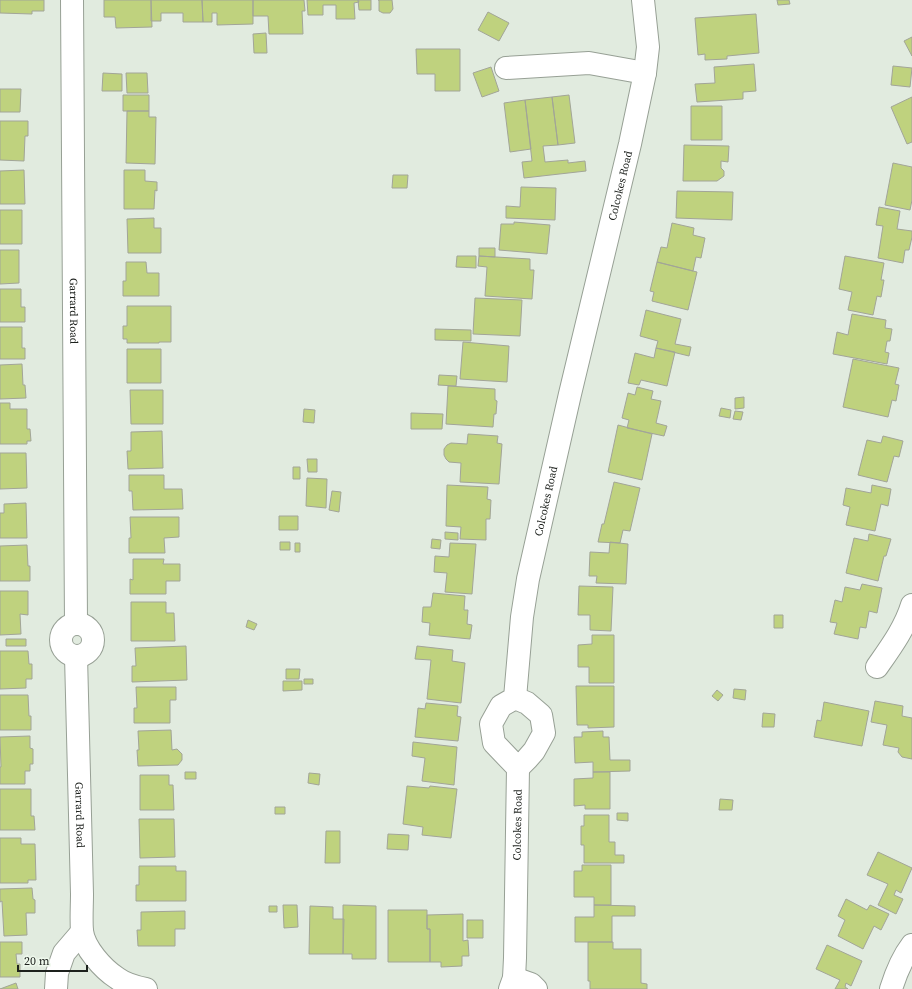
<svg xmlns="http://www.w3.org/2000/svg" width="912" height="989" font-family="'Source Serif 4',serif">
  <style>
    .building { fill: #bfd27e; stroke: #a2a598 }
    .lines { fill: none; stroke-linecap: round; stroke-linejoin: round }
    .minor-casing { stroke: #97a095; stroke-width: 24 }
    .minor { stroke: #fff; stroke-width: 22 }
    .labels { text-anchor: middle; stroke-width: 3; stroke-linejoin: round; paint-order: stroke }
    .street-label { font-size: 11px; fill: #1d211d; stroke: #eef8ec }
  </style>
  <rect width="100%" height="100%" fill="#e1ebdf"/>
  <path class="building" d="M0,0H44V11H32V14L0,13Z
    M104,0H151L152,27L116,28L115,17H104Z
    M151,0H202L203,22H183V13H161V21H151Z
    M202,0H253V24L217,25V13H212V22H203Z
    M253,0H304L305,11H302L303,34H269L268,16H253Z
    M307,0H358L359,2L354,3L355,19H336V5H323V15H308Z
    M358,0H371V10H359Z
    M378,0H392L393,9L390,13H383L379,11V0Z
    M777,0H789L790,4L778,5Z
    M488,12L509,23L499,41L478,30Z
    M756,14L759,53L727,56V59L705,60V54L698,55L695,18Z
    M266,33L267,53H254L253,34Z
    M912,37V56L904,41Z
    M416,49H460V91H435V74H417Z
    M754,64L756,91L743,92V99L697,102L695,84L715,83L714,67Z
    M893,66L912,68L910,87L891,85Z
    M491,67L499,91L482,97L473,73Z
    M103,73L122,74V91H102Z
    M126,73H147L148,93H127Z
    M0,89H21L20,112H0Z
    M123,95H149V111H123Z
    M569,95L575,143L558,145L552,97Z
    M552,97L558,145L543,146L545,162L568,160V163L585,161L586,171L524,178L522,162L532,161L525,100Z
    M912,97V142L907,144L891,107Z
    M525,100L531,149L510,152L504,103Z
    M691,106H722V140H691Z
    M127,111H149V117H156L155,164L126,163Z
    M0,121H28V136H25L24,161L0,160Z
    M684,145L729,146L728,162L721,161V168L724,171V176L717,181H683Z
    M893,163L912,167V200L910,210L885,205Z
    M24,170L25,204H0V171Z
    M124,170H145V181L157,182V191L155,190L154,209H124Z
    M393,175H408L407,188H392Z
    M521,187L556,188L555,220L506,218V206L520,207Z
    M677,191L733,192L732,220L676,218Z
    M879,207L900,211L897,229L912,231V237L909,250H905L903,263L878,258L883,226L876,225Z
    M0,210H22V244H0Z
    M154,218V228H161V253H128L127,219Z
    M514,222L550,225L547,254L499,250L501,224H514Z
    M672,223L694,228L693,235L705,238L701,258L696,257L693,271L657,262L661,247L667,248Z
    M479,248H495V257L479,256Z
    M0,250H19V283L0,284Z
    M457,256H476V268L456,267Z
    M479,256L530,259V270H534L532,299L485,296L487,267L478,266Z
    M845,256L884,263L881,280H884L881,297L877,296L873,315L848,310L852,292L839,289Z
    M126,262H146L147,273H159V296H123V281H126Z
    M657,262L697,272L688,310L652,301L654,292L650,291Z
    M0,289H21V307H25V322H0Z
    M475,298L522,300L520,336L473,334Z
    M127,306H171V342H159V343H127V339H123V326H127Z
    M646,310L681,319L675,344L691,347L689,356L656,348L658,341L640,336Z
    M852,314L886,320L885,328L892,329L890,341H887L885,352L889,353L887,364L833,354L837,332L848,335Z
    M0,327H22V348H25V359H0Z
    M435,329L471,330V341L435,340Z
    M463,342L509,346L507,382L460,379Z
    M656,348L675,352L667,386L641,380L639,385L628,383L635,353L654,358Z
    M127,349H161V383H127Z
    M853,359L899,368L895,384L899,385L896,401L892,400L888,417L843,407Z
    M22,364L23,385H25L26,398L0,399V365Z
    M439,375L457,376L456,386L438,385Z
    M448,386L495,389V400L497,401L496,414H494L493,427L446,424Z
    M637,387L653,391L651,399L661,401L656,423L667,426L664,436L627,428L629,420L622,418L628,393L635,395Z
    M130,390H163V424H131Z
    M744,397V408L735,409V398Z
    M0,403H10V409H27V429H30L31,441H27V444H0Z
    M721,408L731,410L730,418L719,416Z
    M304,409L315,410L314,423L303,422Z
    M735,411L743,412L741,420L733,419Z
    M411,413L443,414L442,429H411Z
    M618,425L652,434L642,480L608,472Z
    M162,431L163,468L128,469L127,451H131V432Z
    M468,434L498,436L497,443L502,444L499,484L460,482L461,463L449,462L446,459L444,455V449L447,445L451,443L467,444Z
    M883,436L903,441L899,457L894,456L887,482L858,475L867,440L881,443Z
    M0,453H26L27,488L0,489Z
    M307,459H317V472H308Z
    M293,467H300V479H293Z
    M129,475H164V489H182L183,509L133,510L132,491H129Z
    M307,478L327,479L326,508L306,506Z
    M614,482L640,488L630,531L623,530L620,543L598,542L602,524H604Z
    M447,485L488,487L487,499L491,500L490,519H486V540L460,539L461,527L446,526Z
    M872,485L891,489L888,506L881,504L875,531L846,525L850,507L843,505L846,488L871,493Z
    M332,491L341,492L339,512L329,510Z
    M26,503L27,538H0V513H4V504Z
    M279,516H298V530H279Z
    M130,517H179V537L164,538L165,553H129V538H131Z
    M445,532L458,533V540L445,539Z
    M869,534L891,539L886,556H884L878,581L846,573L854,538L868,541Z
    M432,539L441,540L440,549L431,548Z
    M280,542H290V550H280Z
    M610,542L628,544L626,584L596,583L597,576H589L590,552L609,553Z
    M295,543H300V552H295Z
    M450,543L476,544L472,594L445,592L447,573L434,572L435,556L449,557Z
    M27,545L28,566H30V581H0V546Z
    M133,559H164L163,564H180V581H166V594H130V579L133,580Z
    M862,584L882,588L877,613L869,611L866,628L860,627L858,639L834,634L837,623L830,622L835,600L842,602L845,587L860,590Z
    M579,586L613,587L611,631L590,630V615H578Z
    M0,591H28V615L20,614L21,634L0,635Z
    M433,593L465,596L464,610H468L467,624L472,625L470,639L429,635L430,623L422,622L423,607H431Z
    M131,602H166V613H174L175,641H131Z
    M774,615H783V628H774Z
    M248,620L257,624L254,630L246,627Z
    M592,635H614V683H589V667H578V645L592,644Z
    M6,639H26V646H6Z
    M186,646L187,680L132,682V666H136L135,648Z
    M417,646L453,650L452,661L465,663L461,703L427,699L431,660L415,659Z
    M0,651H28L29,664H32V679H26V688L0,689Z
    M286,669H300L299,679H286Z
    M304,679H313V684H304Z
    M283,681H302V690L283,691Z
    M576,686H614V727L588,728V725H577Z
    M136,687H176V700H170V723H134V708H137Z
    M734,689L746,690L745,700L733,698Z
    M717,690L723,695L718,701L712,696Z
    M0,695H28L29,716H31V730H0Z
    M875,701L903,706L902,716L912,718V759L902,757L898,752L899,748L883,745L887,725L871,722Z
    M824,702L869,711L862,746L814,737L817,720L821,721Z
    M426,703L458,706L457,716L461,717L458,741L415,737L418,708L425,709Z
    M763,713L775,714L774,727H762Z
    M171,730L172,750L177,749L182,754V760L178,765L138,766L137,750H139L138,731Z
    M603,731V737H609L610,760H630V771L593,772V762L575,763L574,737H582V732Z
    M30,736V748L33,749V764H30V771H25V784H0V767H1L0,737Z
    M413,742L457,747L454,785L422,781L425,758L412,756Z
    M185,772H196V779H185Z
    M593,772H610V809H585V805L574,806V779L593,778Z
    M309,773L320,774L319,785L308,783Z
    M140,775H169V785H173L174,810H140Z
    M407,786L429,788L430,786L457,789L451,838L422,835L423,827L403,824Z
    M0,789H31V816H34L35,830H0Z
    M720,799L733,800L732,810H719Z
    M275,807H285V814H275Z
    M617,813H628V821L617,820Z
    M584,815H609V842H615V855H624V863H584V845H581V826H584Z
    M139,819H174L175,857L140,858Z
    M326,831H340V863H325Z
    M388,834L409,835L408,850L387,849Z
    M0,838H21V844H35L36,880H28V883H0Z
    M878,852L912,868L901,893L896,890L894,895L903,899L896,914L878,905L888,884L867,875Z
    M582,865H611V905H594V897H574V871H582Z
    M139,866H176V871H186V901H136V885H139Z
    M32,888L33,899L35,900V913H26L27,935L4,936L2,901L0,902V889Z
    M846,899L867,910L870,905L889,914L881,930L874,926L863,949L838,936L845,920L838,916Z
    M283,905H297L298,927L284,928Z
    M343,905L376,906V959H352V954H343Z
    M594,905L635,906V916H612V942H575V917H594Z
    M269,906H277V912H269Z
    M310,906L333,907V919H344L343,954H309Z
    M388,910H427V929H430V962H388Z
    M185,911V929H175V946H138L137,930H141V912Z
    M463,914V941L468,940L469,956H462V966L441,967V962H430V929H427V915Z
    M467,920H483V938H467Z
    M0,942H22V954H16L17,964H20V977H0Z
    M588,942H613V949H641V983L647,984V989H590V981H588Z
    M827,945L862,961L851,986L846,983L845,987L848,989H835L840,980L816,969Z
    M16,983L18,989H0Z"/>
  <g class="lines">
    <defs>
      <g id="minor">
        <path id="s1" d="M72,0L76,623"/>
        <path d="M506,68L589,63L645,73"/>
        <circle cx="77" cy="640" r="16"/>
        <path id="s2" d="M76,656L82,894C82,906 81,919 82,931C84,948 103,969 117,978C125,984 136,987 146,989"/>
        <path d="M877,667C891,647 905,628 912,605"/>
        <path d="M515,698L527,703L541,715L544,733L534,751L527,759L518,768"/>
        <path d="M514,978L531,984L536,989"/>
        <path d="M56,989L57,973L64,953L82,932"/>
        <path id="s3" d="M510,989L514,978L515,958L518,768L494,743L491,724L501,706L515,698L522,617L528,579L570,394L630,144L645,73L648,47L643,0"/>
        <path d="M891,989C896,973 902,958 912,945"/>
      </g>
    </defs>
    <use href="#minor" class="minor-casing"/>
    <use href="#minor" class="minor"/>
  </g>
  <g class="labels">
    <g class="street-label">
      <text dy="4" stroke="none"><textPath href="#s3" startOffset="836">Colcokes Road</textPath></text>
      <text dy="4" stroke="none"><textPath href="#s1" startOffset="311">Garrard Road</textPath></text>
      <text dy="4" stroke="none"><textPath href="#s3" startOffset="512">Colcokes Road</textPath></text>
      <text dy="4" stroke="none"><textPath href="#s2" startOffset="159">Garrard Road</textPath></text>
      <text dy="4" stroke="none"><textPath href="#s3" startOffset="165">Colcokes Road</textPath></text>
    </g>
  </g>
  <path d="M18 965v6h69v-6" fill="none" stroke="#1d211d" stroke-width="2"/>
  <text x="24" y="965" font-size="12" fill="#1d211d" stroke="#eef8ec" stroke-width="3" paint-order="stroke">20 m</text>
</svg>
